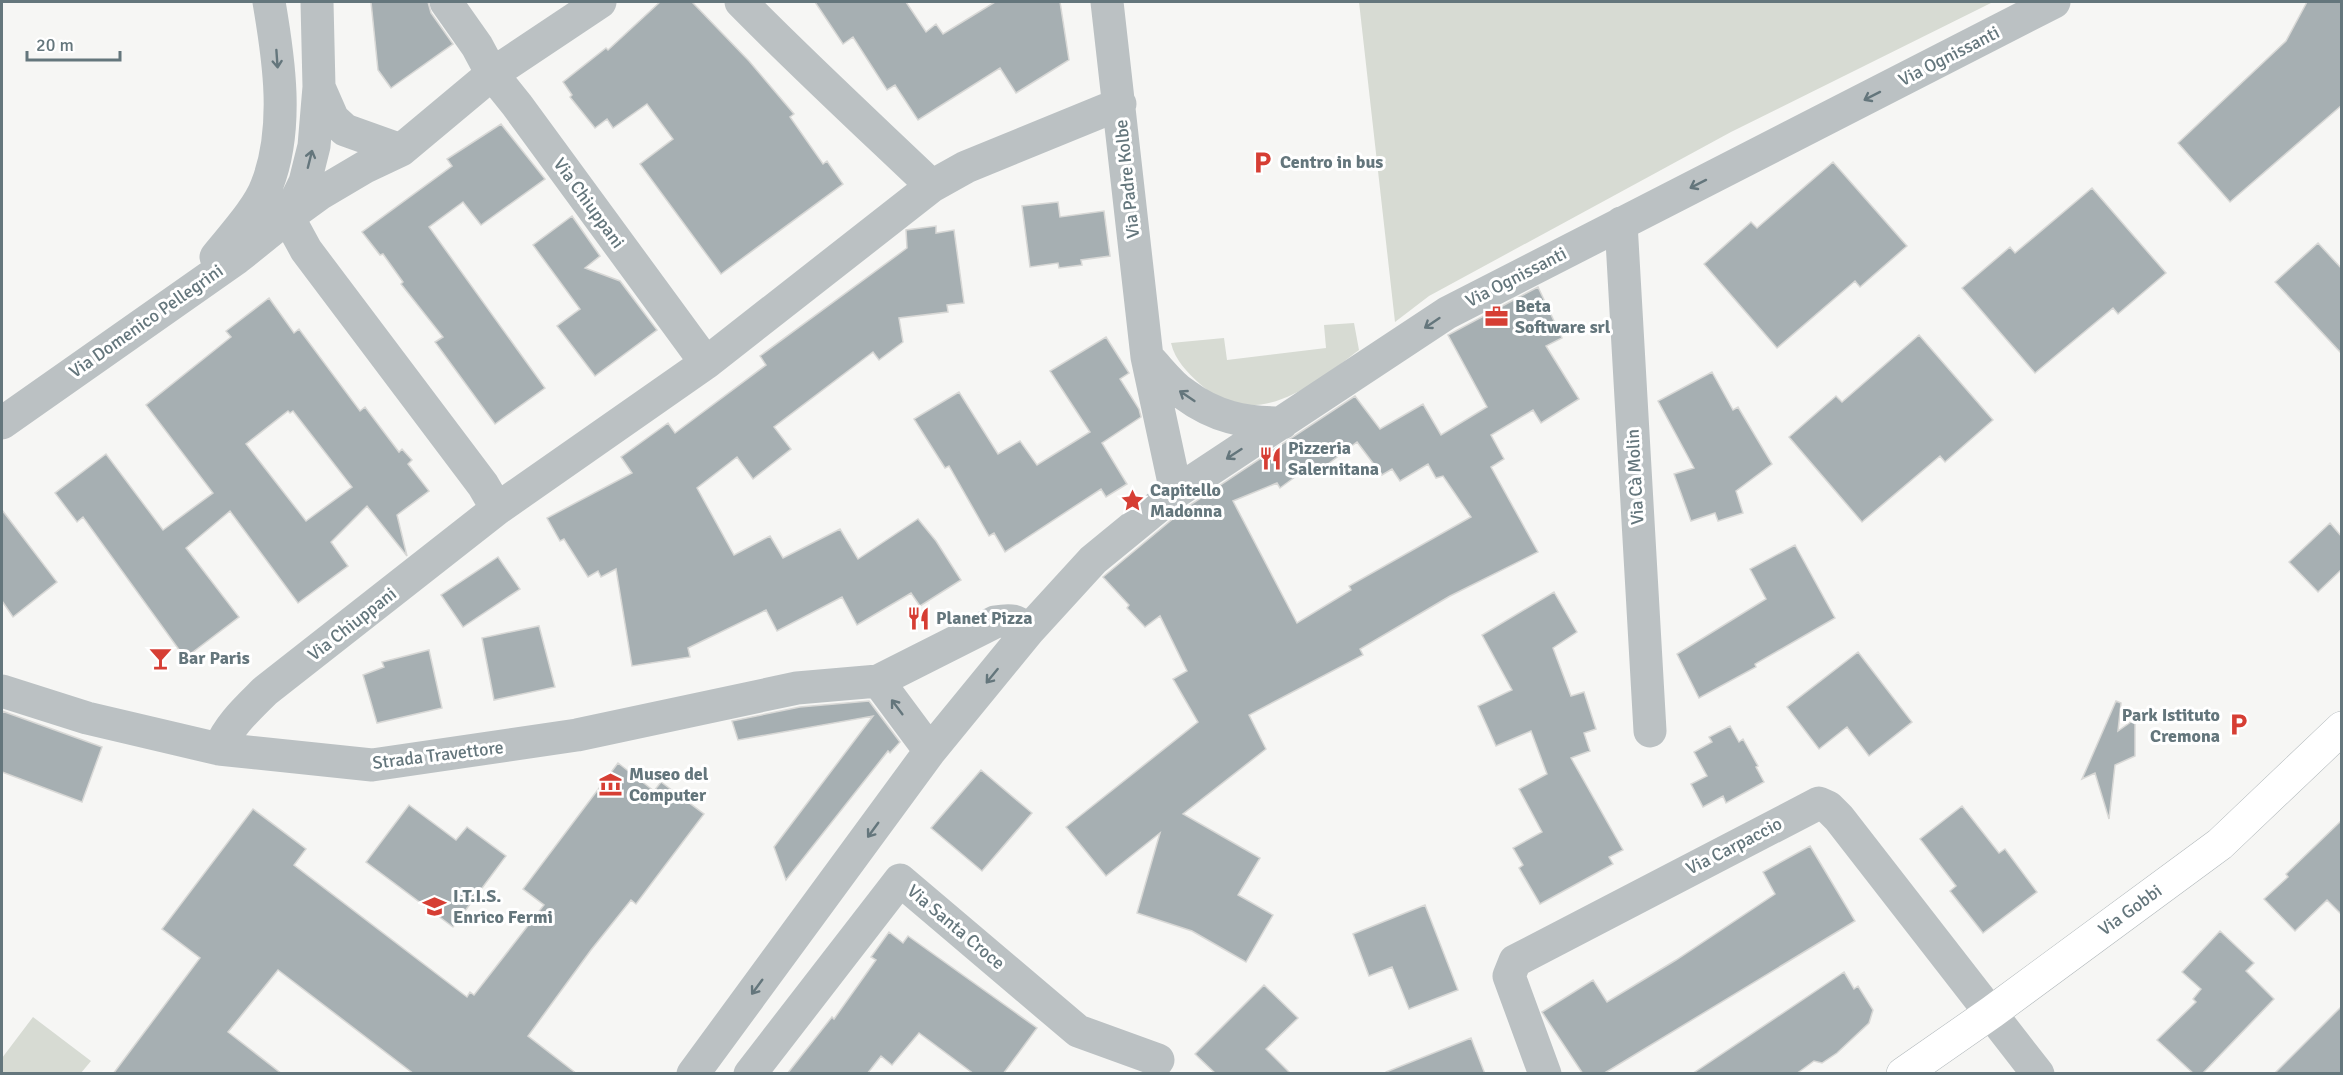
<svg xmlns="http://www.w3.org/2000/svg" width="2343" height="1075" font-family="Signika,sans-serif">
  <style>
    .green { fill: #d7dbd3 }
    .building { fill: #a6afb2; stroke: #d8d8d6; stroke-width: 1.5; fill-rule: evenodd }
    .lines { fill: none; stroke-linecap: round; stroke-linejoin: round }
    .secondary-casing { stroke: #b0b7ba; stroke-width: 34 }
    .street { stroke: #bbc1c3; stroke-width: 33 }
    .secondary { stroke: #fff; stroke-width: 33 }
    .oneway { stroke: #64767c }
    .labels { text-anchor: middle; stroke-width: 6; stroke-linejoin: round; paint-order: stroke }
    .street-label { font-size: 18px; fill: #64767c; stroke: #fff }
    .poi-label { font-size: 18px; font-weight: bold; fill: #64767c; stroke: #fff; text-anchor: start }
  </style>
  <rect width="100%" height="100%" fill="#f6f6f4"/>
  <path class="green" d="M1359,2H1993L1731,132L1429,296L1395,322Z
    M1354,323L1359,350C1313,385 1254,434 1200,384C1187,372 1175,360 1171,343L1224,338L1227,360L1326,348L1324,325Z
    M33,1017L91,1061L81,1073H2V1058Z"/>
  <path class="building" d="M371,2H428L431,13L453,44L391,88L378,70Z
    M660,2H692L749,61L794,114L790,117L823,164L827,161L843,184L721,274L640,164L673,139L647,104L613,128L607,119L595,128L570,97L572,95L563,82L606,48L608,50Z
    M815,2H906L926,32L936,24L943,34L995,2H1060L1069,60L1016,93L1000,68L918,120L895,85L887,90L853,37L843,44Z
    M2307,2H2342V105L2230,202L2178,143L2286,41Z
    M501,124L545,179L481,225L463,202L429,227L545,388L495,424L435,342L443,337L401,284L403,282L383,254L380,255L362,232L452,166L447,159Z
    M1833,162L1907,246L1860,287L1855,281L1777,348L1704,264L1751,222L1757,228Z
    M2092,188L2166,273L2118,314L2113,308L2035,373L1962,288L2010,247L2015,253Z
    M1058,202L1060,217L1104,211L1110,256L1081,260L1082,265L1059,268L1058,263L1030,267L1022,206Z
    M572,216L600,256L585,268L620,281L657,330L595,376L557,326L580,309L533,245Z
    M936,226V233L954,230L964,303L947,305L948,312L899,318L903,342L879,360L873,352L774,427L791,449L753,479L737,457L697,488L734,555L770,536L783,558L840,529L858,559L918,519L936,541L961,580L920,606L911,593L857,625L842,597L777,631L766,610L688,648L690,657L632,666L616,569L601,577L598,571L588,577L564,539L560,541L547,518L632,473L621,457L668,423L675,433L766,365L760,356L907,248L906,230Z
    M2318,243L2342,269V354L2275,282Z
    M1538,287L1562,338L1546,346L1579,399L1541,423L1533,410L1491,435L1504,459L1491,467L1538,552L1450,596L1360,649L1363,655L1249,715L1266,749L1183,814L1260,858L1238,895L1273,915L1246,962L1192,931L1137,913L1160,833L1106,876L1066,827L1198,722L1173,679L1187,671L1160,616L1145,627L1127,608L1129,605L1103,577L1187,507L1355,396L1380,429L1423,404L1441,435L1487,407L1448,335ZM1357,442L1382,475L1392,469L1400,481L1428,464L1436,478L1443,476L1471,517L1349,586L1351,590L1297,623L1233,501L1277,483L1280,488L1314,463L1320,470Z
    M269,298L294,333L299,329L360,411L365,407L399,452L402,449L412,460L408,464L429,491L397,515L407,556L367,506L331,542L348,566L298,603L230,511L186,548L239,617L185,658L83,517L77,522L55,493L106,454L163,530L213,493L146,405L231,337L226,331ZM288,411L290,413L293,411L352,487L306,521L246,444Z
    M1919,335L1993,420L1945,462L1940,456L1862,522L1789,437L1836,396L1842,402Z
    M1106,337L1129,373L1120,379L1139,409L1141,417L1102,443L1127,484L1106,497L1101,489L1005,552L994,533L989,536L949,466L945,468L914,419L959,392L998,454L1020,441L1037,465L1090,432L1050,371Z
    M1712,372L1733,410L1738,407L1772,464L1736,491L1743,513L1718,521L1715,513L1691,521L1674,474L1694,468L1658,401Z
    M2,510L57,582L13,617L2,601Z
    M2330,523L2342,537V569L2318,592L2289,562Z
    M1795,545L1835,618L1755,664L1756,667L1699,698L1677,654L1766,599L1750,569Z
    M498,557L520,589L463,627L441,595Z
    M1554,592L1577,632L1553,648L1571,696L1584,692L1596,729L1584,733L1590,751L1571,758L1623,850L1609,857L1613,864L1540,904L1519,868L1523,865L1513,848L1542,832L1519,789L1547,774L1531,731L1496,746L1478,706L1512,690L1482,635Z
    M539,626L555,687L494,700L482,638Z
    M429,650L442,708L377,723L363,675L384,667L382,662Z
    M1858,652L1912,722L1869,756L1847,727L1819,749L1787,707Z
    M869,701L900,742L890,753L888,751L786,880L774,847L873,716L738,740L732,721L800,707Z
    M2116,701L2121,703L2118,731L2135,719V756L2115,765L2109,819L2095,773L2082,779Z
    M2,711L102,747L82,802L2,772Z
    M1730,726L1739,742L1743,739L1758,766L1756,767L1764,782L1726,803L1723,796L1703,807L1691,784L1707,776L1694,752L1712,742L1709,737Z
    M618,763L654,791L661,782L704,814L636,904L631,900L591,950L528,1036L577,1074H414L278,970L228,1032L282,1074H113L200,958L162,929L253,809L306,849L294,865L467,997L470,992L474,995L544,905L523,889Z
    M981,770L1032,813L982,871L931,828Z
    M409,805L456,840L467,827L506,856L453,927L366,862Z
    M1962,806L1999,853L2005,849L2037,892L1983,933L1950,891L1956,886L1920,839Z
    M2342,820V915L2327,900L2295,931L2264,899L2288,877L2286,874Z
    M1810,846L1855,921L1603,1074H1583L1542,1012L1593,980L1607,1002L1676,960L1775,894L1763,872Z
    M1425,905L1458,990L1409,1009L1392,967L1369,976L1353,934Z
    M2220,931L2254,963L2246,971L2274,999L2202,1074H2194L2157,1040L2196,1002L2193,999L2201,989L2182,972Z
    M889,932L903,943L908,936L1037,1028L1003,1074H974L919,1033L892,1065L881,1056L867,1074H787L832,1017L834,1019L876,960L871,957Z
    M1844,972L1854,989L1858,986L1873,1010L1869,1023L1837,1053L1822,1063L1814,1061L1796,1074H1692Z
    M1264,985L1298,1018L1266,1049L1291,1074H1216L1195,1054Z
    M2342,1006V1074H2274Z
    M1471,1038L1485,1074H1386V1072Z"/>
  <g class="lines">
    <defs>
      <path id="secondary" d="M1903,1074L1992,1012L2220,844L2342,728"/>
    </defs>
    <use href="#secondary" class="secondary-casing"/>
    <path class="street" d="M446,2L477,46L492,74L517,105L706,363
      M741,2C803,65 868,125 932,186L966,167L1120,104
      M1107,2L1147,357L1176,492
      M319,87L333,119L345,130L401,150
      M1621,223L1650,731
      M216,257C232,237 259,208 267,185C289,128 279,60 269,2
      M1147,357C1159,369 1170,385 1184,394C1215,417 1244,423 1282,423
      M2,423L237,258L288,217L305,182L314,146L319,87L317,2
      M497,509L483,485L306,250L288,217L321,193L365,167L401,150L492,74L600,2
      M878,681L930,751
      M2,691L87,718L219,749L372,765L577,735L797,688L878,681L995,622C1012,619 1015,620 1029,630
      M219,749C229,725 247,709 265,691L497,509L706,363L932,186
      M693,1074L930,751L1029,630L1093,560L1176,492L1447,313L2054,2
      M750,1074L900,880L1078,1031L1158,1060
      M1545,1074L1509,976L1515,961L1819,803L1828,807L1839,818L2038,1074"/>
    <use href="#secondary" class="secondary"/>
  </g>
  <defs><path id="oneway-shaft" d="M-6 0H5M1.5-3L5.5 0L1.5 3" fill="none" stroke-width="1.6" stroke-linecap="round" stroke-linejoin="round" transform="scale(1.5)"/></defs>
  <g class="oneway">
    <use href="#oneway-shaft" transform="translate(277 59) rotate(86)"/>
    <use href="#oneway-shaft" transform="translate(1872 96) rotate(153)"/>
    <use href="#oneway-shaft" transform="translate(310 159) rotate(-76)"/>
    <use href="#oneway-shaft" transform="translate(1698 184) rotate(153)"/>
    <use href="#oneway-shaft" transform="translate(1432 323) rotate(146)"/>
    <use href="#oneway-shaft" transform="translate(1187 396) rotate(-146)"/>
    <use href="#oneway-shaft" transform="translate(1234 454) rotate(147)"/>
    <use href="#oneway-shaft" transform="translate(992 676) rotate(129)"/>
    <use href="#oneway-shaft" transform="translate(897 707) rotate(-127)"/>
    <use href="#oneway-shaft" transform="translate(873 830) rotate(126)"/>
    <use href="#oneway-shaft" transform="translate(757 987) rotate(126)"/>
  </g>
  <defs>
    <symbol id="parking-bare" viewBox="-9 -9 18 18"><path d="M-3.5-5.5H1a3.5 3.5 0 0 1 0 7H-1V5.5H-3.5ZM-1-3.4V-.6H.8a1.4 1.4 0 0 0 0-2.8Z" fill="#d63e34" stroke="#fff" stroke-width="2.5" paint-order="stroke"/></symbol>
    <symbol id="office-bare" viewBox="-9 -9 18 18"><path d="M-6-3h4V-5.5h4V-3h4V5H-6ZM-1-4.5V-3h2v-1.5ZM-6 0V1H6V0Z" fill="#d63e34" stroke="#fff" stroke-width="2.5" paint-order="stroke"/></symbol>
    <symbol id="restaurant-bare" viewBox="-9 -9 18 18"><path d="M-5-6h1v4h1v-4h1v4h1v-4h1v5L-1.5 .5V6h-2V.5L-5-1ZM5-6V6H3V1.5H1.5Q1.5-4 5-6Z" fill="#d63e34" stroke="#fff" stroke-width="2.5" paint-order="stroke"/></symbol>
    <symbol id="sight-bare" viewBox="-9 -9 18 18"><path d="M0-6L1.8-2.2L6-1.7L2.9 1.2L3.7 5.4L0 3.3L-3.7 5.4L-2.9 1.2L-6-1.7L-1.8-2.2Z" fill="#d63e34" stroke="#fff" stroke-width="2.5" paint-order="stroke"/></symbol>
    <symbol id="bar-bare" viewBox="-9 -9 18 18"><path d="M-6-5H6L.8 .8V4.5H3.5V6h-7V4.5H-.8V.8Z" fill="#d63e34" stroke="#fff" stroke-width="2.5" paint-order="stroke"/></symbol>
    <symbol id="museum-bare" viewBox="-9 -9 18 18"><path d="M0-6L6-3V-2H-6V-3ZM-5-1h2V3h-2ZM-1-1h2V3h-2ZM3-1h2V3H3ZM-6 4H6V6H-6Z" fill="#d63e34" stroke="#fff" stroke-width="2.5" paint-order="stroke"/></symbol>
    <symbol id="school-bare" viewBox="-9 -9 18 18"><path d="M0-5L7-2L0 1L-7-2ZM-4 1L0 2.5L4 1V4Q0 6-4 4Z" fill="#d63e34" stroke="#fff" stroke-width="2.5" paint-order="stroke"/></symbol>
  </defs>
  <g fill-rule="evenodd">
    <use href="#parking-bare" x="1246" y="146" width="33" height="33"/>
    <use href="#office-bare" x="1480" y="300" width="33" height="33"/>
    <use href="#restaurant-bare" x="1254" y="442" width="33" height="33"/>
    <use href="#sight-bare" x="1116" y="484" width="33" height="33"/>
    <use href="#restaurant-bare" x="902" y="602" width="33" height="33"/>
    <use href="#bar-bare" x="144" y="642" width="33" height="33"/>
    <use href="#parking-bare" x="2222" y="708" width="33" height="33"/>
    <use href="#museum-bare" x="594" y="768" width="33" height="33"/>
    <use href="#school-bare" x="418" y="890" width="33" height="33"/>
  </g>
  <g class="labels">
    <g class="street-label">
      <text transform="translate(1949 56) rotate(-27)" y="6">Via Ognissanti</text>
      <text transform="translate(1127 179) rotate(-96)" y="6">Via Padre Kolbe</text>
      <text transform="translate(589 203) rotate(54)" y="6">Via Chiuppani</text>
      <text transform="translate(1516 277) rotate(-27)" y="6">Via Ognissanti</text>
      <text transform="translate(146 321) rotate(-35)" y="6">Via Domenico Pellegrini</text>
      <text transform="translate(1635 477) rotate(-93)" y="6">Via Cà Molin</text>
      <text transform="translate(352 624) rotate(-38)" y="6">Via Chiuppani</text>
      <text transform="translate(438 755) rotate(-7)" y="6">Strada Travettore</text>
      <text transform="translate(1734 846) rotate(-27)" y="6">Via Carpaccio</text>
      <text transform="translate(2130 910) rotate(-36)" y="6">Via Gobbi</text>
      <text transform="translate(956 927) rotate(40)" y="6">Via Santa Croce</text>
    </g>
    <g class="poi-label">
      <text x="1280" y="168">Centro in bus</text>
      <text x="1515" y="312">Beta<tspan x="1515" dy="21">Software srl</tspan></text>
      <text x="1288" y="454">Pizzeria<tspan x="1288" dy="21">Salernitana</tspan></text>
      <text x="1150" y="496">Capitello<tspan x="1150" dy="21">Madonna</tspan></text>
      <text x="936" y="624">Planet Pizza</text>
      <text x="178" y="664">Bar Paris</text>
      <text x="2220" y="721" text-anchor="end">Park Istituto<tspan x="2220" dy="21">Cremona</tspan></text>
      <text x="629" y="780">Museo del<tspan x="629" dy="21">Computer</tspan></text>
      <text x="453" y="902">I.T.I.S.<tspan x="453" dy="21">Enrico Fermi</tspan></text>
    </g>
  </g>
  <rect width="2343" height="1075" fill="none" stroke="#64767c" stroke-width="6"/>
  <path d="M27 51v9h93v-9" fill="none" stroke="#64767c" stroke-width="3"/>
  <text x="36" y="51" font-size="18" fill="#64767c" stroke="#ffffff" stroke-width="4.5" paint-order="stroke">20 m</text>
</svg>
